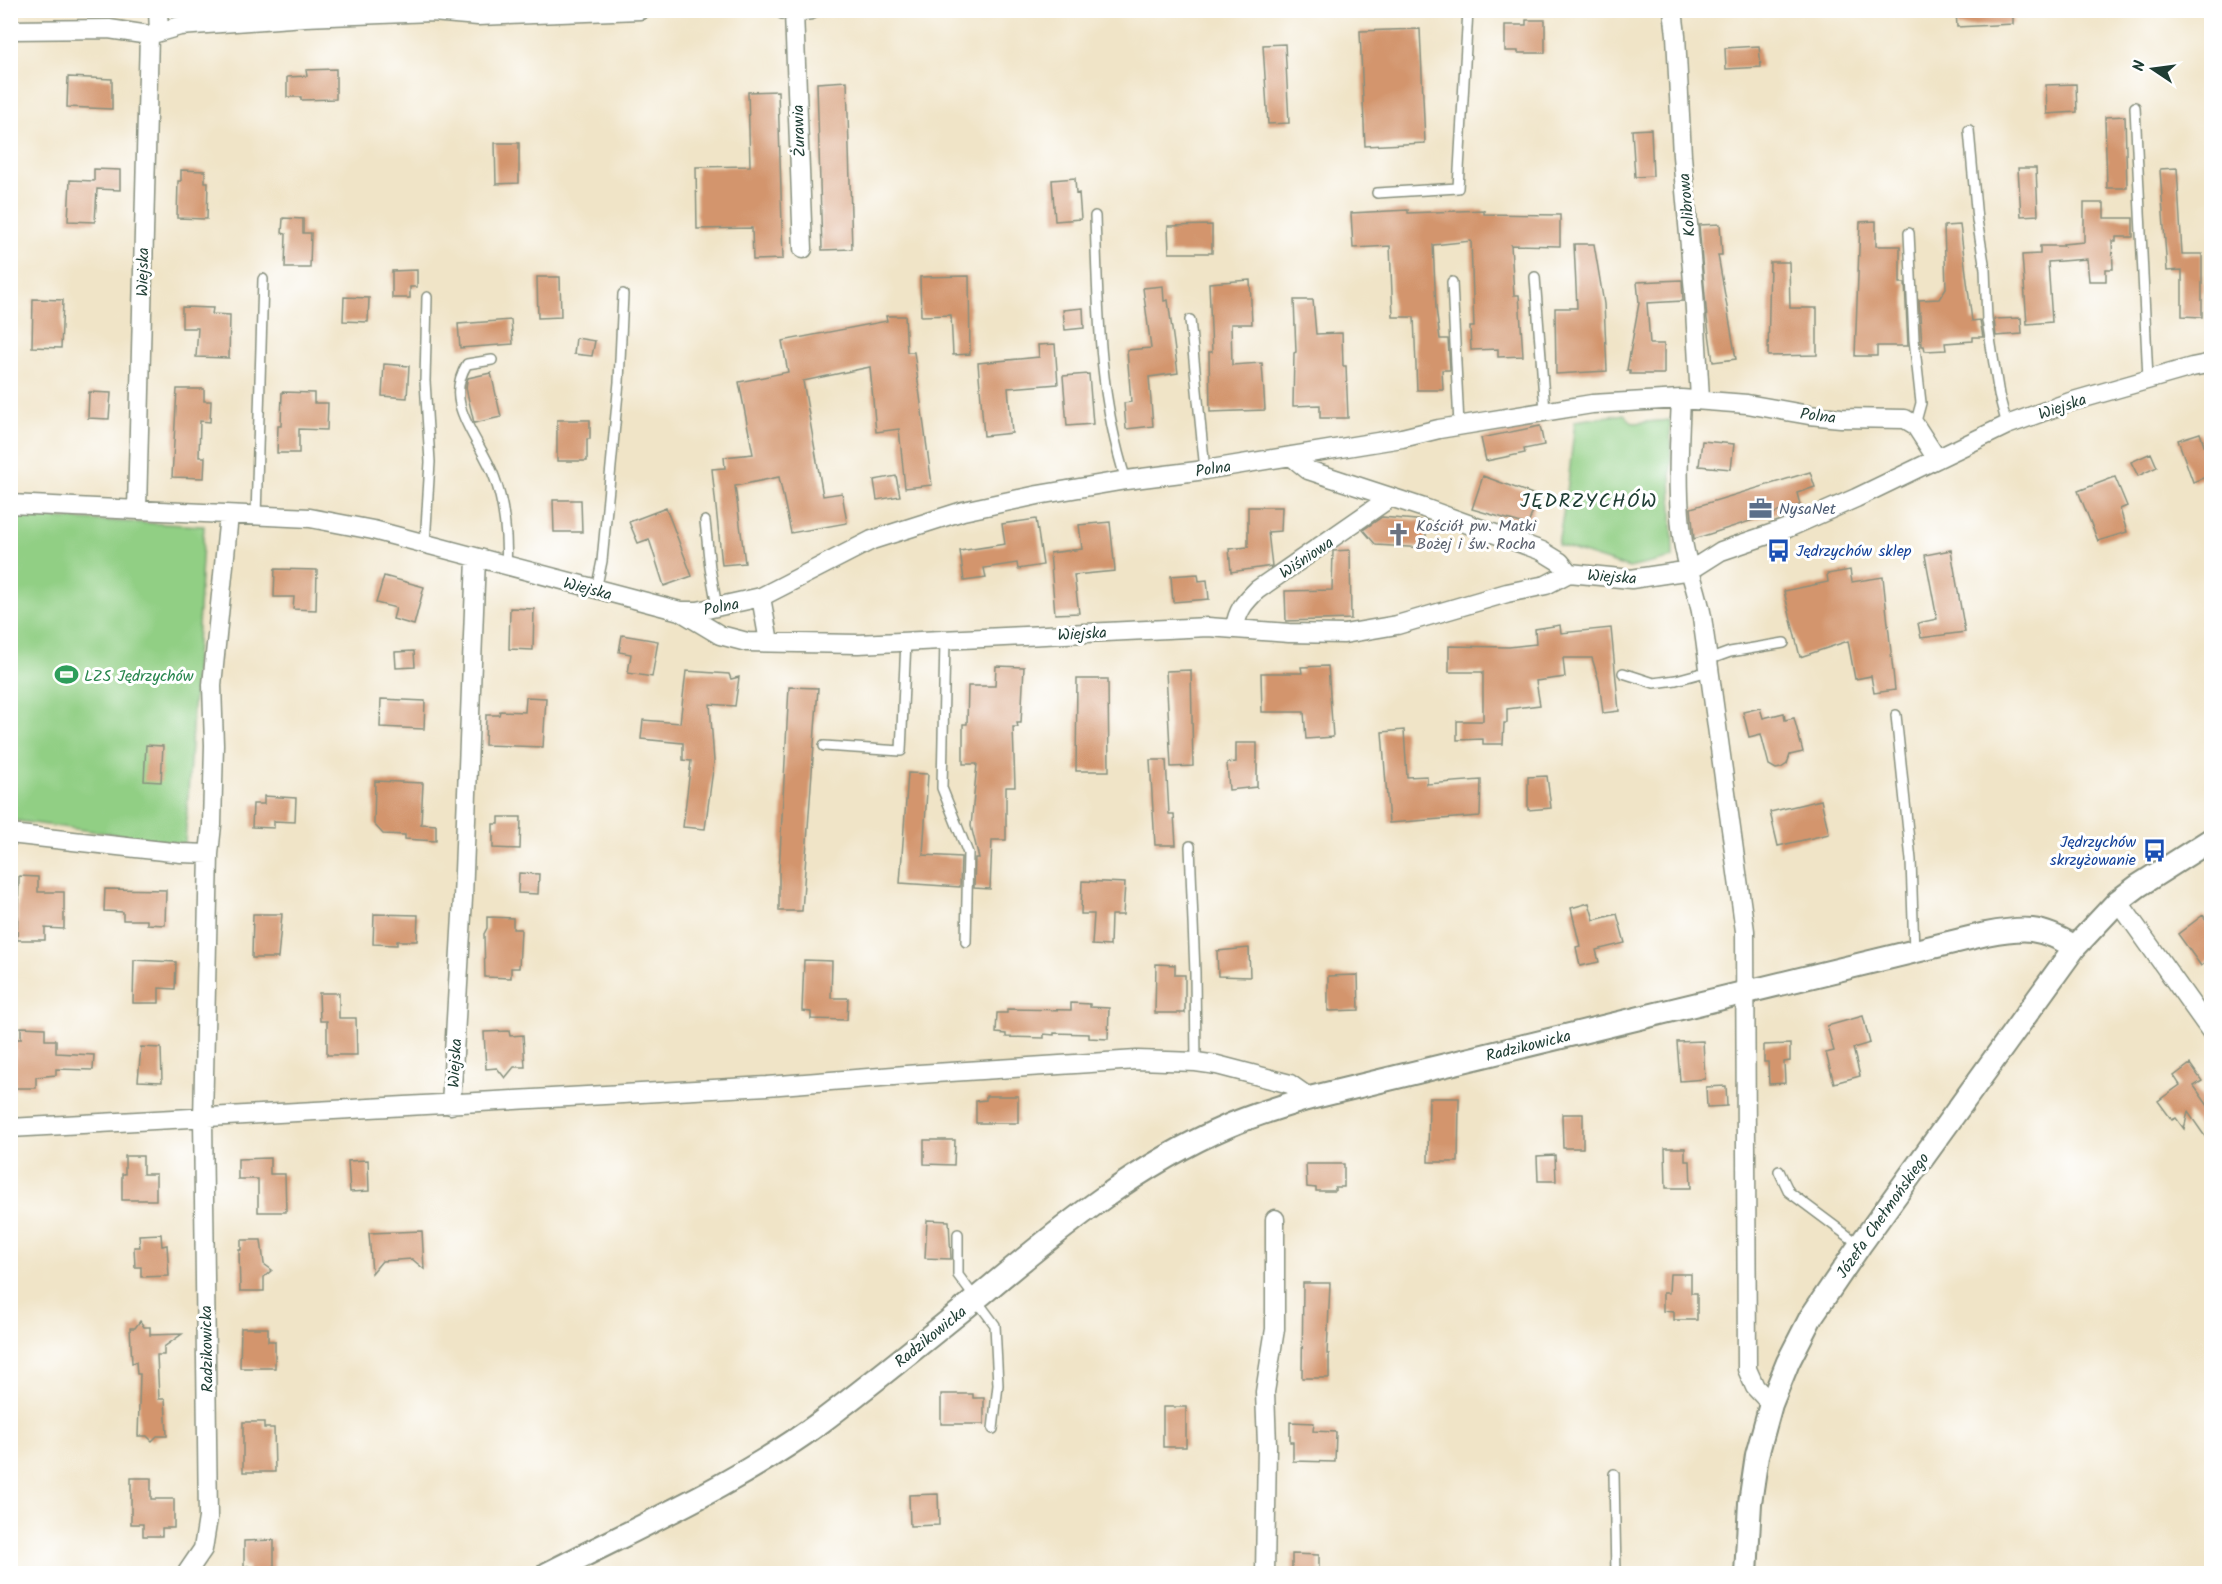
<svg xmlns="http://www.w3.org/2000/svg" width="2222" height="1584" font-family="Kalam,sans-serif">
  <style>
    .green { fill: #91cf84; stroke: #58865c; stroke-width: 1.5 }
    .building { fill: #d3956d }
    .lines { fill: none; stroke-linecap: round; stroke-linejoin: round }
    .service-casing { stroke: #88907e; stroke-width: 12 }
    .minor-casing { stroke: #88907e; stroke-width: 21 }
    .tertiary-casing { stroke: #88907e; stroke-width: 26 }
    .service { stroke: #fff; stroke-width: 9 }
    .minor { stroke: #fff; stroke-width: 18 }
    .tertiary { stroke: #fff; stroke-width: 22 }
    .labels { text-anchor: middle; stroke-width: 6; stroke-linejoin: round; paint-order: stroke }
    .street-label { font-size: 16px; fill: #1f3d34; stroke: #fff }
    .service-label { font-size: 16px; fill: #4e5e75; stroke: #fff; text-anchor: start }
    .worship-label { font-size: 16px; fill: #5b616d; stroke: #fff; text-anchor: start }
    .transit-label { font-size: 16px; fill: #164399; stroke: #fff; text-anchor: start }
    .leisure-label { font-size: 16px; fill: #27864d; stroke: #fff; text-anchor: start }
    .quarter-label { font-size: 20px; letter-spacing: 1.5px; fill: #1f3d34; stroke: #fff }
  </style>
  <rect width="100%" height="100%" fill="#fff"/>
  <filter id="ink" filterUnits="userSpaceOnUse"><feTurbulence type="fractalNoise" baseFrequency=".0167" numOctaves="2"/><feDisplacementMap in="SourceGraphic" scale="12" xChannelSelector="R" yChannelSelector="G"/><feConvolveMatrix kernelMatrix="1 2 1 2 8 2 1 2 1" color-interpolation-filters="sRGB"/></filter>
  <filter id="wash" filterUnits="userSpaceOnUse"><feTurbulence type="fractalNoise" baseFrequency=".008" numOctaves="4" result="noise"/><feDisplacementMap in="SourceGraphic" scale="24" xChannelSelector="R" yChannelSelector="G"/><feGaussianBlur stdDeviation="1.35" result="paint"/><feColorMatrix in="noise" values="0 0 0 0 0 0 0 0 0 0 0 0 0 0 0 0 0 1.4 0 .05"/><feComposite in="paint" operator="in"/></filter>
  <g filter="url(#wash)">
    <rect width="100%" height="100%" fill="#f0e4c7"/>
    <path class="green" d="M1624,414L1633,423L1670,420L1673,558L1629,568L1558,545L1568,484L1575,421Z
      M11,516L204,526L185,844L11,820Z"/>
    <g id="blocks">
      <path class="building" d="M1956,10H2013V24L1957,27Z
        M1526,20H1545V53H1518V51H1505V25H1526Z
        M1420,29L1425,143L1365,146L1360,31Z
        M1285,44L1289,123L1268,124L1263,45Z
        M1759,46L1761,67L1726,69L1725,48Z
        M336,69V99L301,100V97H287V77L307,76L306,70Z
        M68,77L112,79V109L67,107Z
        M847,81L852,249L822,250L817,83Z
        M2076,84L2077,112L2047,114L2046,85Z
        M778,91L783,259L753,260L752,228L697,229L696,167L750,166L748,92Z
        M2125,116L2127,188H2107L2105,117Z
        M1651,129L1653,176L1635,177L1632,130Z
        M495,143H519V183L496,184Z
        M2018,168H2036L2038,215L2021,216Z
        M2177,168L2182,254H2202V317L2182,316V270L2167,271L2160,169Z
        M94,169L120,170V190L97,189L95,222L68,221L70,180L94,181Z
        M181,170L205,171V182H208L207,219L177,218L178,181H181Z
        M1075,178L1076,194L1079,193L1081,219L1055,221L1052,180Z
        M2084,203H2104V218H2133V237H2116V241H2112L2113,269H2106V281H2089L2087,259L2048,262L2052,322L2027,324L2022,255L2040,254V246H2064L2063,244L2084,242Z
        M1408,210V213L1484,210V214L1560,215V246L1511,245L1514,295H1519L1523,356L1498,357V349L1471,350L1470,327H1474L1471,241L1433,245L1436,308L1440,339H1448L1450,370H1442L1443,390H1417L1414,317H1393L1390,246L1353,248L1351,213Z
        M283,218L303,219V233H311L310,268H285L286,234L282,233Z
        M1876,221V246H1900V283H1905L1908,346H1877V356H1855L1860,222Z
        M1720,224L1722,255H1718L1736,359L1713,362L1707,319L1699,225Z
        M1212,225V253H1169L1168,226Z
        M1960,225L1972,321L1980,320L1983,337H1973V341L1945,343L1946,350L1925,351L1924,346H1922L1919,300L1939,299L1946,288L1944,226Z
        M1574,244H1594L1604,304L1607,371L1556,374L1555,308H1577Z
        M1770,262H1789L1790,308H1817V355L1768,356Z
        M417,270V287H410V298H392V271Z
        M969,276L970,354L953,355L951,315L921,316L920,277Z
        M537,277H560L561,317L538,318Z
        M1250,280L1252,324H1231L1232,365L1262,363L1265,410L1210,412L1209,352H1212L1209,283Z
        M1682,280L1683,301L1647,303L1650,344H1664V374H1630V370H1627L1639,303L1637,282Z
        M1163,286L1164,301L1168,300L1178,373L1149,377L1153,426L1126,429L1124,403L1131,402L1127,350L1151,348L1143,288Z
        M344,297L369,298L368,322L343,321Z
        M33,299L63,300L61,348L32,347Z
        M1294,300H1313L1316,334L1342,333L1343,366H1346L1348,418H1320V405L1293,406L1294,353L1296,352Z
        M182,307L213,308L212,314L230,315L229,358L196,357L198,328H182Z
        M1083,308L1084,328L1065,330L1063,310Z
        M886,316H905L907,352H914L932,485L905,488L899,429L876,432L870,367L803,381L823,496L842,493L847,523L791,533L779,477L735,486L745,563L722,565L712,469L725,468L724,457L753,454L739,382L788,372L782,341L887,321Z
        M2021,318L2022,334L1996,336L1994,319Z
        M511,320L513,344L460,348L458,324Z
        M576,338L595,341L592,356L574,354Z
        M1055,344L1058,384L1008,388L1012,433L984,436L978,363L1039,357L1038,345Z
        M384,364L409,366L407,398L382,396Z
        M491,373L501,417L474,423L466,388L467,381L468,378Z
        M1089,374L1093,424L1067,426L1063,376Z
        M177,389H204V401H211L210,422L200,421L199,457H205L204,478L172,477Z
        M89,392L111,393L109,419L88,418Z
        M282,392L314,393V403H328L327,430L299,429V453H277L278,426H281Z
        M557,420H590V439H587V461H557Z
        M1540,426L1544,445L1524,449L1525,453L1486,461L1481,438Z
        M2200,433L2211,465V475L2193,482L2178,440Z
        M1702,441L1734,444L1731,469L1699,466Z
        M2151,453L2157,467L2138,476L2131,462Z
        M1810,472L1815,487L1797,493L1800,505L1694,539L1691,508Z
        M896,476L900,496L877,500L874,480Z
        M1483,476L1538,496L1528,525L1472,509Z
        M2115,477L2127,506L2120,509L2127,532L2098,541L2078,491Z
        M553,500H581L582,532H554Z
        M1248,507H1282L1281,531L1268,532L1272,566L1231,572L1229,549L1248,547Z
        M666,508L692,576L664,586L649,539L638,543L629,522Z
        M1382,517L1427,521L1425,548L1376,545L1363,530Z
        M1036,519L1043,565L1018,569L1017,563L984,568L986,578L964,581L960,551L1005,544L1002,524Z
        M1110,522L1115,571L1074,575L1079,613L1055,614L1050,553L1082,549L1079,525Z
        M1350,550L1351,619L1286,621L1285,591L1332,590L1333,551Z
        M1951,550L1965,632L1921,638L1918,623L1937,619L1925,555Z
        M275,569L317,570L316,610L293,609L294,597H274Z
        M1850,570L1852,582L1883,577L1895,690L1874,693L1871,676L1855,679L1848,641L1800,657L1784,591L1828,582L1827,574Z
        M1198,574L1199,581L1207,580L1209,599L1173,602L1171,576Z
        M384,576L424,587L414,625L393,619L396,608L376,603Z
        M510,608L534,609L533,650L509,649Z
        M1560,625L1561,633L1611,628L1619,711L1603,713L1599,681L1592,658H1563L1565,677L1536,681L1540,705L1507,709V723H1504L1503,744H1483V739L1457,740V721H1483V672H1449V646L1509,647L1536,644L1535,629Z
        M622,635L658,641L652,677L628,673L631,654L619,652Z
        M414,651L415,667L396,668L395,652Z
        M996,666L1024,667L1021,723H1017L1018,727H1013L1015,787H1006V840H992L990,889L974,888L975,858H979L971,826L977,764H963V724H967L968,686H995Z
        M1328,666L1333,737L1306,739L1304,712H1262L1261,673H1302L1301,667Z
        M1191,670L1193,766L1171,767L1166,671Z
        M686,671L729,674L731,679L739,677L735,706L710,704L714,762L705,829L683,827L691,761L683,760V743L641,739L643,720L680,723Z
        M1077,679H1108L1109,771H1076Z
        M789,687L818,688L802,911H779V872Z
        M526,697L546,698L543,747L485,745L486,715H499L500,711L525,712Z
        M381,699L425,701L424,729L380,727Z
        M1760,708L1763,718L1784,713L1785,720L1794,718L1803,752L1790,755L1787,764L1781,768L1776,769L1769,765L1761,734L1749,737L1743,712Z
        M1404,730L1407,777L1427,776V784L1481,780L1480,816L1389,823L1382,732Z
        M1236,743H1257V787L1229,790L1227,763L1236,762Z
        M146,745L163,746L161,782L144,781Z
        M1150,760H1166L1169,814H1174L1176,845H1155Z
        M908,773L928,774L923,855L961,857L960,887L900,883Z
        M1547,776L1551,808L1528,810V777Z
        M375,781L423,783L421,824L436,825V841L405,839V835L383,834L374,824Z
        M264,796L296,798L295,822L274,821V828L252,827L253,804H264Z
        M1821,800L1829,834L1778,846L1770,812Z
        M499,817H521L520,849L493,848V824H499Z
        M519,873L539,874L538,894L518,893Z
        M19,876L38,877V892H64V929L45,928V940H17Z
        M1082,881L1125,883L1123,915H1111L1110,946L1092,945L1094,914H1081Z
        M105,889L166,890L165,925L147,924V920H123V912L104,911Z
        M1589,903L1594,920L1617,914L1625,943L1596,950L1599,962L1580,966L1576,947L1580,946L1571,908Z
        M253,914H282L278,958H252Z
        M374,914L418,915L417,941H397V945L373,944Z
        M2203,915L2211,928V959L2201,966L2178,934Z
        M487,917L513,918V929H521L519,968H511V978L485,977L484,934L487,928Z
        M1249,948L1250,977L1218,976L1217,951Z
        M134,960L176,962L175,989L159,988V1003H133Z
        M804,960L832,961L831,998H848L847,1020L811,1019V1012L802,1011Z
        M1156,964L1175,965V975H1185V1013H1155Z
        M1358,975L1359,1010L1328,1011V976Z
        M319,993H339V1018H356L357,1055H327V1021H320Z
        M1071,1003L1090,1004V1007L1109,1008L1108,1039L1089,1038V1034L1054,1033V1035L1044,1034V1038L1006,1037V1034L996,1033L997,1013H1007V1009L1071,1010Z
        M1863,1016L1870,1043L1853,1048L1860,1076L1834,1083L1826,1053L1834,1051L1827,1026Z
        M21,1027L45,1028V1040H56V1053L94,1055L93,1070L56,1069V1075L36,1077V1088H15V1039H21Z
        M509,1031L510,1036L523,1035L525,1067H514L505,1078L497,1068L486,1069L484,1032Z
        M1703,1041L1705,1079L1680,1081L1677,1042Z
        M1790,1044V1061L1784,1062L1785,1083L1769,1084L1768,1062H1764V1045Z
        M141,1047L161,1048L162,1082L138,1081Z
        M2190,1064L2202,1081L2194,1086L2211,1110V1145L2188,1112L2184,1129L2176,1118L2172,1120L2158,1101L2180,1085L2174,1076Z
        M1726,1086L1727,1106L1707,1107L1706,1087Z
        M986,1096H1018V1123H976V1101L986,1100Z
        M1429,1098H1459L1458,1162H1428Z
        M1562,1114H1583V1148H1563Z
        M924,1140H955L954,1165L924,1164Z
        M1665,1148H1685V1161H1690L1691,1188H1666Z
        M1555,1155L1556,1181H1538L1537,1156Z
        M125,1156H143V1174H156V1200H122V1174H125Z
        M270,1158V1174H285L286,1212H258V1179H238V1159Z
        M368,1160L369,1191L350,1192L348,1161Z
        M1306,1164H1344V1187H1335V1191H1316V1188L1307,1187Z
        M927,1220L949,1221L951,1259L925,1258Z
        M422,1231L424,1269L412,1259L382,1261L372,1273L369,1233Z
        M161,1234L162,1246L167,1245L169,1276L141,1277V1267H135L134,1247H140L139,1235Z
        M241,1240H261L264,1264L272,1270L264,1277V1291H240L239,1250H241Z
        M1670,1274H1691V1293H1697V1320H1674V1312L1663,1311V1293H1669Z
        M1303,1283H1330L1327,1354H1329V1378H1302Z
        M140,1321L144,1327H150V1335L182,1334L164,1347V1355H157L159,1399H165L167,1436H157L152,1441L147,1436H138L140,1374H137L136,1362L132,1363L130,1328H135Z
        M241,1328H268V1341H275V1368H240Z
        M941,1394H973V1398H984V1424H941Z
        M1163,1407H1186V1447H1163Z
        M243,1422H264V1428H274L275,1472H243Z
        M1290,1422L1314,1423L1313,1431L1336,1432L1335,1462L1293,1461V1442H1290Z
        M131,1478H151V1499H174V1528H162V1536H143V1524H131Z
        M938,1494L939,1525L910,1526L909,1495Z
        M274,1540V1574H248V1566L244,1567V1541Z
        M1292,1554L1319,1555V1574H1292Z"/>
    </g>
  </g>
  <g filter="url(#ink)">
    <use href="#blocks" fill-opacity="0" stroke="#88907e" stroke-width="1.5"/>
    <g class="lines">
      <defs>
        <path id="service" d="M2135,107L2148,379
          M1969,130L1977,220L1985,269L1987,320L1999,395L2007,425
          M1377,193L1458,188L1468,10
          M1095,216C1098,305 1098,394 1126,480
          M1909,233L1914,339L1921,403L1915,425
          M1535,277L1545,411
          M1452,282L1459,425
          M1190,320L1205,470
          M492,360L467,364C441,406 482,440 495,479C504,504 508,539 506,566
          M256,517L263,279
          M705,521L710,568L717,607
          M425,544L430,462L425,381L427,297
          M596,590L602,561L619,382L623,294
          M945,639L942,788L968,853L966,942
          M1708,660L1730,652L1784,643
          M1623,673L1654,683L1676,680L1709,671
          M1896,715L1911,860L1914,952
          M824,746L901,751L906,641
          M1190,846L1195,973L1196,1062
          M1779,1171L1789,1192L1860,1245
          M958,1234V1275L995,1325L998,1385L993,1429
          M1614,1474L1616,1574"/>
        <path id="minor" d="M158,10L159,32
          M784,10L794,12L811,10
          M1673,10L1676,35L1682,156L1694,292L1700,399
          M794,12L803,249
          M10,30L109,29L149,35L180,26L305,17L432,12L478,16L640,10
          M1681,399C1679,443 1676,498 1683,542C1687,567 1698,592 1702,617L1745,931L1747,1369L1755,1387L1771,1404
          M1291,456L1308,470L1424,508L1542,551L1560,562L1569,573
          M10,504L310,518L373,530L680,611L720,635L747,642L858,644L1208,627L1289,633L1344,634L1397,625L1507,593L1546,585L1569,573L1631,579L1691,570L1721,551L1788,528L1856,498L2007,425L2070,402L2192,367L2212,363
          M137,509L149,35
          M761,597L769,642
          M680,611H698L761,597L872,540L963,511L1038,495L1126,480L1205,470L1402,438L1439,429L1592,404L1681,399L1747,404L1809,415L1841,418L1905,419L1915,425L1937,459
          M1235,628C1237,610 1245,602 1257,590L1391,497
          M10,834L181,853L209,854
          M2118,901L2212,1033
          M451,1105L463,898L476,558
          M10,1128L767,1086L919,1074L1137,1060L1196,1062L1217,1065L1290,1084L1310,1098
          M186,1574L203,1549L208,1518L203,1119L209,854L212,825L214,745L212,685L229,515
          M1265,1574L1267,1445L1265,1392L1275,1329V1219"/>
        <path id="tertiary" d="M547,1574C640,1526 737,1484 821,1422C878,1379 933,1334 988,1289C1062,1227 1139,1164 1228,1126C1255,1114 1283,1106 1310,1098L1986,934C2024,927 2040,926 2075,947
          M1746,1574L1750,1503L1757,1455L1771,1404L1788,1362L1811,1317L1860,1245L2075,947L2118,901L2138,886L2212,839"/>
      </defs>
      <use href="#service" class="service-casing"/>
      <use href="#minor" class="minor-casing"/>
      <use href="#tertiary" class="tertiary-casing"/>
      <use href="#service" class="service"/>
      <use href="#minor" class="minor"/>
      <use href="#tertiary" class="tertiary"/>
    </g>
  </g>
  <defs>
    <symbol id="office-bare" viewBox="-9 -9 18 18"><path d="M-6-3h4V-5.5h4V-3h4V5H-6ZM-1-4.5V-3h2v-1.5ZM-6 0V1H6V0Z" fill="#5c6f8a" stroke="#fff" stroke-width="2.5" paint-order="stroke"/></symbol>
    <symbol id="church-bare" viewBox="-9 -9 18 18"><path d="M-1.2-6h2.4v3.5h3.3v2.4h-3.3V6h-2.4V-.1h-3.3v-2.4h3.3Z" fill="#6b7280" stroke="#fff" stroke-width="2.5" paint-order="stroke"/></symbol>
    <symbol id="bus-bare" viewBox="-9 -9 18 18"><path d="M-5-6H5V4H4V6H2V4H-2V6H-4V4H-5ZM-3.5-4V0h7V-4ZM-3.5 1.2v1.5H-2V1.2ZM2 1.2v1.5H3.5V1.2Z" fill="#1a4fb4" stroke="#fff" stroke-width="2.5" paint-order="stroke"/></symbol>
    <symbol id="stadium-bare" viewBox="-9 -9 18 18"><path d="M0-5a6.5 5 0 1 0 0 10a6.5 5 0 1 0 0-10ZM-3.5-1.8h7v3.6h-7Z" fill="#2e9e5b" stroke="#fff" stroke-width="2.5" paint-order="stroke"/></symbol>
  </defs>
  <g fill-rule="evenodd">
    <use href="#office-bare" x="1744" y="492" width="33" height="33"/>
    <use href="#church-bare" x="1382" y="518" width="33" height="33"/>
    <use href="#bus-bare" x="1762" y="534" width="33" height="33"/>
    <use href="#stadium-bare" x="50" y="658" width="33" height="33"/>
    <use href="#bus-bare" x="2138" y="834" width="33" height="33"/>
  </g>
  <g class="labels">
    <g class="street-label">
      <text transform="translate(798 131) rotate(-92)" y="6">Żurawia</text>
      <text transform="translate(1686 205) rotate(-95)" y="6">Kolibrowa</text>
      <text transform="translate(142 272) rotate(-89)" y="6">Wiejska</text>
      <text transform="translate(2062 406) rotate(-19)" y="6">Wiejska</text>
      <text transform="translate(1818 415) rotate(7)" y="6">Polna</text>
      <text transform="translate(1213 468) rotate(-9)" y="6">Polna</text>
      <text transform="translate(1306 557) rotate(-34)" y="6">Wiśniowa</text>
      <text transform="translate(1612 576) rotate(4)" y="6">Wiejska</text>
      <text transform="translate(588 588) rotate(15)" y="6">Wiejska</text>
      <text transform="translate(721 606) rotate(-11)" y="6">Polna</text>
      <text transform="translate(1082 633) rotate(-3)" y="6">Wiejska</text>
      <text transform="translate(1528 1045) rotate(-14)" y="6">Radzikowicka</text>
      <text transform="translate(454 1063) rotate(-87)" y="6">Wiejska</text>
      <text transform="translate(1882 1215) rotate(-55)" y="6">Józefa Chełmońskiego</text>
      <text transform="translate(930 1336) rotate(-39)" y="6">Radzikowicka</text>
      <text transform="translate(206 1349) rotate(-91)" y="6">Radzikowicka</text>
    </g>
    <g class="service-label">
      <text x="1779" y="514">NysaNet</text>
    </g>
    <g class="worship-label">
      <text x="1416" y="531">Kościół pw. Matki<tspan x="1416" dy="18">Bożej i św. Rocha</tspan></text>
    </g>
    <g class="transit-label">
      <text x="1796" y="556">Jędrzychów sklep</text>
      <text x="2136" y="847" text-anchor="end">Jędrzychów<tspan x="2136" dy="18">skrzyżowanie</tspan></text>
    </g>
    <g class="leisure-label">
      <text x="84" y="681">LZS Jędrzychów</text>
    </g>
    <g class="quarter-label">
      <text x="1589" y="507">JĘDRZYCHÓW</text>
    </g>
  </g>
  <rect width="2222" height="1584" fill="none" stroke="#fff" stroke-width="36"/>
  <g transform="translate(2153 69) rotate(283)" stroke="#ffffff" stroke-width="4.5" paint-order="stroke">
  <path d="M0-4.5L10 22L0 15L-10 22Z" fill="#1f3d34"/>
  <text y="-9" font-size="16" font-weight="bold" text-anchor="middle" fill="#1f3d34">N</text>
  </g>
</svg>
